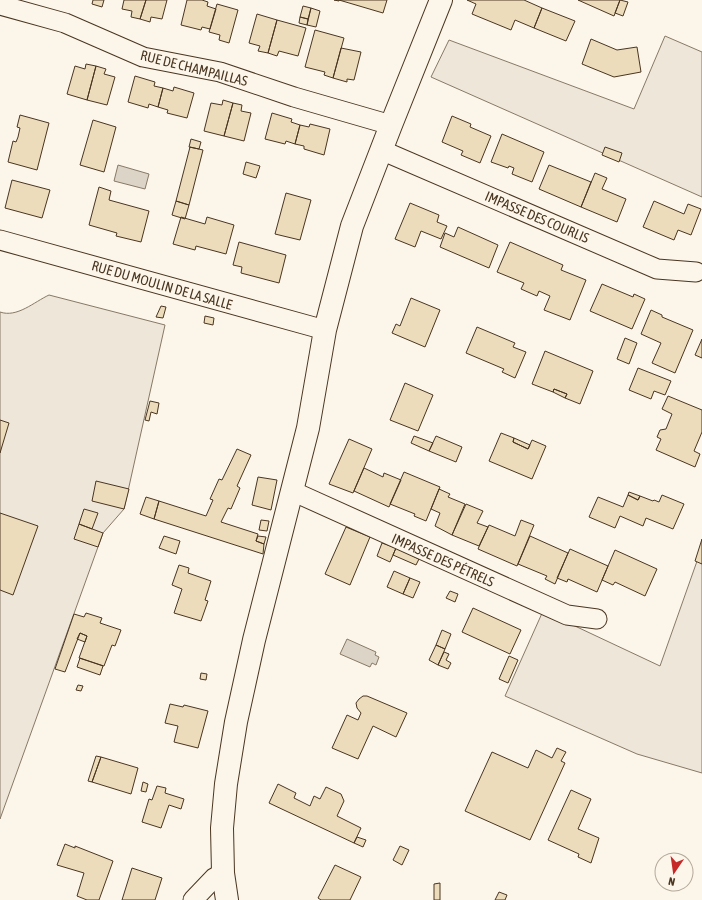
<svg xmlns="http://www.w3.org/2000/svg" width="702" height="900" font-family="'Asap Condensed',sans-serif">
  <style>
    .green { fill: #ede6d9; stroke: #887966 }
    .water { fill: #dcd4c6; stroke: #887966 }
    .building { fill: #ecdcbc; stroke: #4a3520 }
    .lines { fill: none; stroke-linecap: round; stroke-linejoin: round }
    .minor-casing { stroke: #4a3520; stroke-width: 21 }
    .secondary-casing { stroke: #4a3520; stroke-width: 24 }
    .minor { stroke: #fbf6e9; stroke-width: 19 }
    .secondary { stroke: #fbf6e9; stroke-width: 22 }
    .labels { text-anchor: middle; stroke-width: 3; stroke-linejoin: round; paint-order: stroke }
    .street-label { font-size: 14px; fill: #4a3520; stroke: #fbf6e9 }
  </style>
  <rect width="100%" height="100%" fill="#fbf6e9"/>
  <path class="green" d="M665,36L702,52V197L431,77L449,40L634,109Z
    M49,295L165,325L124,509L103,533L0,819V312C17,318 34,302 49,295Z
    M702,547V773L637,754L505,696L543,611L660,666Z"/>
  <path class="water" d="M118,165L149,174L145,189L114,181Z
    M347,639L376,652L375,655L379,657L376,665L372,663L370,667L340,654Z"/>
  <path class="building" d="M93,0H104L102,7L92,4Z
    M124,0H146L140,19L131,17L132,11L122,9Z
    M146,0H167L162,19L151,17L150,22L140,19Z
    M187,0H202L208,2L207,6L216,9L210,29L202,27L201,30L181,25Z
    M334,0H387L383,13L339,0V1Z
    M467,0H524L542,8L534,28L515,20L511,30L472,14L476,4Z
    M578,0H620L614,16Z
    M620,0L628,2L623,16L615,13Z
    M217,4L238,10L229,43L219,40L220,35L209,32Z
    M303,6L311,8L308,19L300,17Z
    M311,8L320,11L316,27L307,25Z
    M542,8L575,21L566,41L534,28Z
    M257,14L277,20L268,53L258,51L260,46L249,43Z
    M300,17L308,19L307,25L299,23Z
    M277,20L306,28L298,56L279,51L277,56L268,53Z
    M315,30L344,38L333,78L324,75L325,72L305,67Z
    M591,39L617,50L637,47L641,72L614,77L582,64Z
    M341,48L361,52L354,80L347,79V82L333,78Z
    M86,64L96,66L87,100L67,94L75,66L85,69Z
    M96,66L106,69L104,74L115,77L107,105L87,100Z
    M135,76L155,82L154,86L163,88L158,107L149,104L148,108L128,102Z
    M174,87L194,93L187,118L167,113L168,110L158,107L163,88L173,91Z
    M223,100L233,103L224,136L204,131L211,103L222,105Z
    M233,103L242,105L241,111L251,113L244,141L224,136Z
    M272,113L292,119L291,122L300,125L295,144L286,141L285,144L265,139Z
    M20,115L49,123L37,170L8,162L13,141L16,142L18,137L20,128L17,127Z
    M452,116L471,124L470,127L491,136L480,163L461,155L463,151L442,142Z
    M93,120L116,127L104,172L80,165Z
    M310,124L330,129L324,155L304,149V146L295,144L300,125L309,127Z
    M502,134L544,152L532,182L512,174L514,168L509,166L508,168L491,162Z
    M191,139L201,142L199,149L189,147Z
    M190,147L203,150L189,205L176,201Z
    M605,147L622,153L619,162L602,155Z
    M246,162L260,166L256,178L243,174Z
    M549,165L591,182L581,207L539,189Z
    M595,173L607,178L602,189L626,199L617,222L581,207Z
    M12,180L50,190L42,218L5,208Z
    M99,187L111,191L109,200L149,211L141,242L116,236L117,233L89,225Z
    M286,193L311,200L300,240L275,234Z
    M176,201L189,205L185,219L172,215Z
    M654,201L684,214L688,204L701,209L691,235L678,230L674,240L643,227Z
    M410,203L439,215L437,222L447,226L441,239L421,231L415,247L395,239Z
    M181,217L205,224L207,217L234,225L226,254L196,246L195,250L173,244Z
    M458,227L498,245L489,268L440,247L445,233L454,237Z
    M239,242L286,255L279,283L241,273L242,267L233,265Z
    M510,242L563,265L561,270L586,280L570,320L544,310L550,296L539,291L537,296L521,289L524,283L497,272Z
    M602,284L633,297L634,294L645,299L632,329L590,311Z
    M411,298L440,310L425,347L392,333L396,324L400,326Z
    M161,306L166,307L163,318L156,317Z
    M651,310L662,315V317L693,330L675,373L652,363L661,343L641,334Z
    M205,316L214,318L213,325L204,323Z
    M477,327L515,343L513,347L526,352L515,378L502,372L504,369L466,353Z
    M625,338L637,343L629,364L617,359Z
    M702,339V358L695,355Z
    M545,351L593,371L580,404L565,398L567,394L554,389L553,392L532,384Z
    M638,368L671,381L665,395L654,391L651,399L629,390Z
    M405,383L433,395L418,431L390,420Z
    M554,389L567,394L565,398L553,392Z
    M668,396L702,410V432L694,451L700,454L695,467L656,450L661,439L657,437L660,430L666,429L672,414L662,409Z
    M150,401L159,403L157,414L151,412L149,421L145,420Z
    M0,420L9,423L0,453Z
    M501,433L514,438L513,442L528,449L532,440L546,446L532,479L489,461Z
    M414,436L433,443L429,451L411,443Z
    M436,436L462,447L456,462L429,451Z
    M514,438L530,445L528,449L513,442Z
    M349,439L372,449L353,493L329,484Z
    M237,449L251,455L237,486L240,488L231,509L228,508L221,522L258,534L256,541L264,544L263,554L154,519L159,501L206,516L213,500L210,499L219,479L222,480Z
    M364,468L383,477L384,473L401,480L389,507L354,491Z
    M404,472L440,487L426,521L414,516L415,514L390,504Z
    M258,477L277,480L271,510L252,505Z
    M96,481L129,489L124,509L92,501Z
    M439,489L450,494L448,497L465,504L452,535L435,526L440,513L431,509Z
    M629,492L640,496L638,500L628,495Z
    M628,495L638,500L640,496L653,501L654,500L659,502L662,495L684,504L673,529L646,518L643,526L620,516L615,528L589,517L598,497L623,507Z
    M146,497L159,501L154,519L140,514Z
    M466,504L483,511L477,523L488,527L479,546L452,535Z
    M84,509L98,513L92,529L79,524Z
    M0,513L38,526L13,595L0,590Z
    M261,520L269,521L267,531L259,530Z
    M521,520L534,525L517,566L478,549L489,525L515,536Z
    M79,524L103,533L98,547L74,539Z
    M346,527L370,537L350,585L325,574Z
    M164,536L180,541L176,554L159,548Z
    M258,536L266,537L264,544L256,541Z
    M530,536L568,553L555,584L545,579L547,576L518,564Z
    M702,539V564L695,561Z
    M382,543L396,548L390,562L377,556Z
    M396,548L419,559L416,565L393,555Z
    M570,549L608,566L597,592L568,579L567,582L557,578Z
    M615,550L657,569L645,596L615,582L613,585L602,580Z
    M179,565L189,568L188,573L211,581L205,600L208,601L201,621L174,613L182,589L172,585Z
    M394,571L410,578L403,594L387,587Z
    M410,578L420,582L413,598L403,594Z
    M450,591L458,594L455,602L446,598Z
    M473,608L521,630L510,654L462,632Z
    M86,613L102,618L100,623L121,630L115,646L112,645L104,666L79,658L87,636L80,633L65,672L55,669L74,614L84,617Z
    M442,630L451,634L445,649L436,645Z
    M80,633L87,636L85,642L77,639Z
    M436,645L445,649L438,665L429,660Z
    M444,652L449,654L446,660L451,663L448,669L438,665Z
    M509,656L518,660L508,683L499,679Z
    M80,658L103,666L100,675L77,667Z
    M201,673L207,674L206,680L200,679Z
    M78,685L83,686L81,691L76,690Z
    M363,696H367L407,713L396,737L373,726L358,759L332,748L347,715L358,720L361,713L357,708L356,703L359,699Z
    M170,704L183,707L184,705L208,711L198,748L174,742L178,726L165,723Z
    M557,748L566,752L561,761L565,763L530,840L465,811L492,752L528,768L536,750L552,758Z
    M96,756L101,757L92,782L88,781Z
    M101,757L138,768L131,794L92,782Z
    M143,782L148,784L146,792L141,791Z
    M278,784L296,793L294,798L310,806L314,796L320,799L326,787L341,794L344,801L337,816L361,828L354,843L269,803Z
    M157,786L166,788L165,793L184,799L181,809L169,805L161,828L142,822L149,799L152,800Z
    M571,790L591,799L578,829L599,838L591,863L578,857L579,854L548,840Z
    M357,837L366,840L363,847L354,843Z
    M65,844L75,848V846L113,861L99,900H87L77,896L84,873L57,865Z
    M400,846L409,850L402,865L393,860Z
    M335,865L361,877L350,900H321L318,898Z
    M132,868L162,878L155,900H122Z
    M440,883V900H434V884Z
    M499,892L507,895L505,900H495Z"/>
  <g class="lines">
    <defs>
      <path id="minor" d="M0,5L65,23L143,57L220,72L294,97L391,125
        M381,150L657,269L696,272
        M0,240L325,330
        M292,491L567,615L597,619
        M193,900L214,878L223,873"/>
      <path id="secondary" d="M227,900L223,873L222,828L226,784L236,722L254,640L308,428L325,330L352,226L391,125L441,0"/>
    </defs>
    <use href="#minor" class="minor-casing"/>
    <use href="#secondary" class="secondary-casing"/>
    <use href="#minor" class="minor"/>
    <use href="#secondary" class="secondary"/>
  </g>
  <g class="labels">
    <g class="street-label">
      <text transform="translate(194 68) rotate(14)" y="5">RUE DE CHAMPAILLAS</text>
      <text transform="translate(537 217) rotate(23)" y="5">IMPASSE DES COURLIS</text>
      <text transform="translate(162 285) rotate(16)" y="5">RUE DU MOULIN DE LA SALLE</text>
      <text transform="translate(443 560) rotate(24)" y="5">IMPASSE DES PÉTRELS</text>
    </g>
  </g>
  <g transform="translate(674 872) rotate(193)"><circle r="19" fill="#fbf6e9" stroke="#b4a999"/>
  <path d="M0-3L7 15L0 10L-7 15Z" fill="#c62828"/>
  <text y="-6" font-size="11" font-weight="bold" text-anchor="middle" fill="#4a3520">N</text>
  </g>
</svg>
